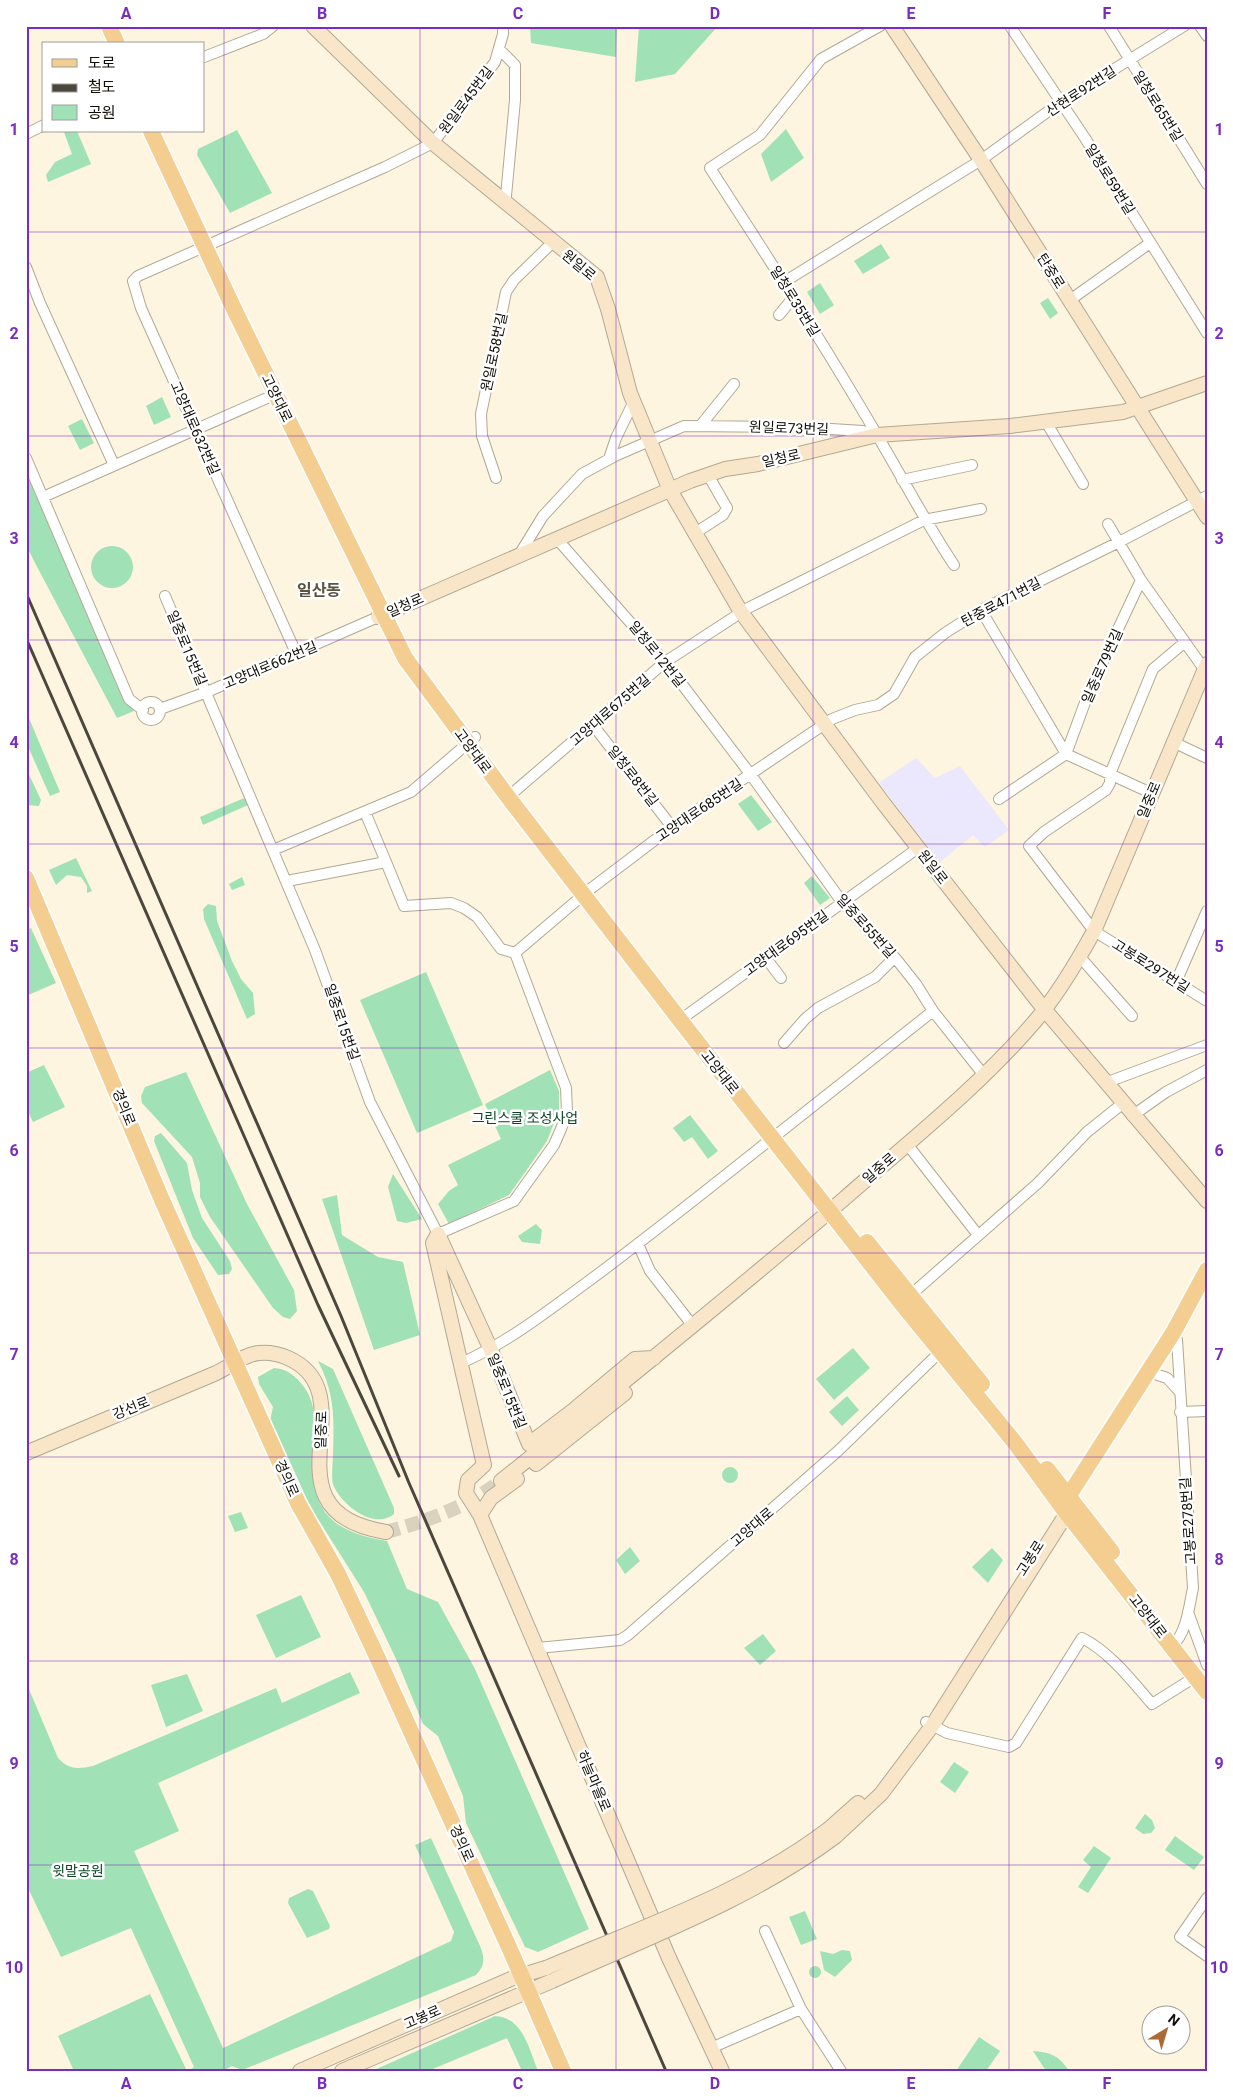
<svg xmlns="http://www.w3.org/2000/svg" width="1233" height="2097" font-family="Roboto,'Noto Sans KR',sans-serif">
  <style>
    .industrial { fill: #ebe8fe }
    .green { fill: #a0e2b5 }
    .lines { fill: none; stroke-linecap: round; stroke-linejoin: round }
    .secondary-tunnel { stroke: #d9d2be; stroke-width: 14; stroke-dasharray: 14 7; stroke-linecap: butt }
    .street-casing { stroke: #b1a994; stroke-width: 12 }
    .secondary-casing { stroke: #b1a994; stroke-width: 16 }
    .primary-casing { stroke: #fff; stroke-width: 19 }
    .street { stroke: #fff; stroke-width: 10 }
    .secondary { stroke: #f9e6c8; stroke-width: 14 }
    .primary { stroke: #f4cd91; stroke-width: 16 }
    .rail { stroke: #4b473c; stroke-width: 3 }
    .secondary-bridge-casing { stroke: #b1a994; stroke-width: 16; stroke-linecap: butt }
    .secondary-bridge { stroke: #f9e6c8; stroke-width: 14 }
    .grid { fill: none; stroke: #7b2cbf; stroke-width: 1; stroke-opacity: 0.55 }
    .labels { text-anchor: middle; stroke-width: 5; stroke-linejoin: round; paint-order: stroke }
    .street-label { font-size: 14px; fill: #100d06; stroke: #fff }
    .park-label { font-size: 14px; fill: #0c4425; stroke: #fff }
    .quarter-label { font-size: 16px; font-weight: bold; fill: #5b5341; stroke: #fff }
    .neatline { fill: none; stroke: #7b2cbf; stroke-width: 2 }
    .grid-label { font-size: 16px; text-anchor: middle; font-weight: bold; fill: #7b2cbf }
  </style>
  <rect width="100%" height="100%" fill="#fdf5df"/>
  <path class="industrial" d="M916,758L935,778L960,766L1009,830L985,847L973,835L940,862L879,783Z"/>
  <path class="green" d="M530,26H617L616,57L531,43Z
    M639,26H718L675,74L635,82Z
    M786,129L804,158L771,182L761,154Z
    M237,130L272,193L230,213L197,155L198,149Z
    M66,131H77L91,164L48,182L46,175L55,162L72,154L64,132Z
    M881,244L890,258L863,274L854,261Z
    M820,283L834,305L820,314L807,292Z
    M1048,298L1058,313L1050,319L1040,303Z
    M162,397L171,417L154,425L146,406Z
    M82,419L94,443L80,450L68,426Z
    M26,473L127,699L134,711L117,718L34,561L26,545Z
    M91 567a21 21 0 1 1 42 0a21 21 0 1 1-42 0Z
    M26,711L60,792L50,796L26,742Z
    M26,768L41,800L39,806L26,805Z
    M751,795L772,822L758,831L738,804Z
    M244,798L248,805L203,825L200,817Z
    M76,858L92,891L87,893V886L81,877L67,875L56,885L49,870Z
    M812,876L830,898L820,905L804,883Z
    M242,877L245,885L232,890L229,884Z
    M208,904L216,906L217,921L232,961L241,979L253,993L255,1014L247,1019L204,919L203,909Z
    M31,928L56,983L26,996V930Z
    M426,972L483,1105L417,1133L360,1000Z
    M44,1065L65,1107L33,1122L26,1107V1073Z
    M550,1070L559,1091V1110L547,1141L509,1195L449,1224L438,1204L449,1191L458,1185L448,1165L501,1139L485,1104Z
    M186,1072L247,1204L294,1290L297,1311L290,1319L283,1317L273,1308L210,1217L200,1197V1183L192,1157L142,1103L141,1096L145,1087Z
    M690,1115L718,1151L708,1159L692,1137L684,1142L673,1128Z
    M161,1133L187,1163L192,1190L202,1218L230,1261L232,1269L229,1274L218,1275L193,1238L154,1141L155,1136Z
    M393,1174L422,1219L406,1223L397,1221L388,1187Z
    M337,1195L342,1235L378,1257L403,1262L420,1335L374,1350L322,1199Z
    M536,1224L542,1230L540,1244L522,1242L518,1236Z
    M853,1348L870,1368L834,1400L816,1379Z
    M318,1361L333,1369L394,1508V1514C374,1531 340,1504 333,1484C331,1476 333,1463 333,1454C334,1418 335,1394 318,1361Z
    M274,1368C285,1369 292,1373 300,1382C318,1402 314,1422 313,1447C309,1508 327,1531 387,1541L407,1589L438,1602L475,1669L589,1929L538,1952L525,1947L466,1823L463,1796L438,1736L423,1724L398,1663L364,1592L311,1508L270,1421L273,1407L259,1384L258,1377Z
    M847,1396L859,1410L842,1426L829,1412Z
    M722 1475a8 8 0 1 1 16 0a8 8 0 1 1-16 0Z
    M241,1512L248,1528L235,1532L228,1516Z
    M630,1547L640,1561L625,1574L616,1560Z
    M992,1548L1003,1560L988,1583L972,1567Z
    M301,1595L321,1637L276,1658L256,1615Z
    M763,1634L776,1651L760,1665L744,1648Z
    M350,1672L360,1693L158,1783L179,1831L134,1851L223,2048L451,1941L454,1932L415,1845L431,1838L480,1946C485,1959 485,1965 476,1975L242,2070L232,2066L223,2071H188L194,2067L131,1928L61,1957L26,1884V1682L58,1758C69,1770 78,1769 93,1766L276,1688L282,1703Z
    M187,1674L203,1711L166,1727L151,1685Z
    M954,1762L969,1772L955,1793L940,1782Z
    M1145,1814L1152,1820L1155,1828L1151,1833L1143,1834L1135,1828Z
    M1175,1836L1204,1857L1194,1870L1165,1850Z
    M1094,1846L1111,1858L1088,1893L1078,1887L1091,1867L1083,1860Z
    M308,1889L313,1891L330,1926L329,1929L307,1938L288,1903L289,1898Z
    M805,1911L817,1939L801,1945L789,1917Z
    M842,1950L850,1951L852,1960L835,1977L824,1970L820,1951L833,1954Z
    M809 1972a6 6 0 1 1 12 0a6 6 0 1 1-12 0Z
    M150,1994L186,2069L74,2071L58,2036Z
    M495,2016C523,2017 529,2049 538,2071H522L507,2038L428,2071H372Z
    M979,2037L1000,2051L986,2071H956Z
    M1033,2051C1050,2052 1060,2056 1069,2071H1046Z"/>
  <g class="lines">
    <path class="secondary-tunnel" d="M386,1532C427,1521 467,1507 501,1481"/>
    <defs>
      <path id="street" d="M880,26L821,59L760,135L710,168C767,256 824,344 877,435C903,479 926,523 954,565
        M1010,26L1085,138L1207,333
        M1109,26L1207,184
        M1200,26L1207,36
        M499,49L515,65V100L506,196L503,201
        M204,57L263,34L273,26
        M26,134L44,125
        M26,267L40,303L114,465
        M784,282L981,160L1061,102L1184,26
        M1070,300L1150,243
        M779,315L793,298
        M1046,422L1083,484
        M701,425L734,384
        M26,458L129,699L143,710
        M609,459L616,438L633,403
        M496,478L482,436L481,414L506,292L514,280L552,243
        M902,480L972,465
        M43,497L276,394
        M1108,524L1141,580L1204,669
        M695,533L723,515L727,508L708,475
        M557,539L665,662L751,775L842,902L897,960L916,984L933,1011L983,1074
        M519,555L543,516L582,474L615,456L684,426L799,427L863,431L876,435
        M165,596L315,950L370,1102L438,1234L514,1201L554,1145L561,1129L567,1112L566,1088L515,953
        M981,610L1066,754L1151,793
        M1185,642L1153,669L1110,774V783L1106,790L1044,832L1029,846L1094,931L1207,1001
        M296,653L141,308L133,281L138,276L385,167L433,143L495,62L503,34V26
        M142 711a9 9 0 1 1 18 0a9 9 0 1 1-18 0Z
        M160,709L207,692L378,617
        M593,725L672,827
        M1173,742L1207,758
        M508,797L665,662L748,608L924,520L981,509
        M999,799L1066,754L1090,689L1141,580
        M273,850L411,792L475,737
        M386,862L404,906L451,903L464,908L477,917L501,949L515,953
        M287,881L386,862L365,812
        M515,953L589,890L672,827L832,719L855,710L878,705L894,694L915,657L945,633L981,610L1119,542L1207,496
        M1080,957L1132,1016
        M766,958L781,978
        M1176,982L1207,911
        M680,1020L918,848
        M784,1043L805,1019L818,1008L875,977L894,958
        M1105,1083L1207,1045
        M1132,1116L1166,1092L1207,1070
        M779,1133L933,1011
        M907,1144L978,1235
        M638,1244L650,1271L693,1326
        M906,1299L1038,1183L1087,1132L1122,1104
        M461,1363C507,1343 545,1313 586,1283C647,1238 707,1190 766,1143
        M1155,1374L1167,1378L1179,1391
        M1180,1412L1207,1411
        M1188,1612L1207,1665
        M1172,1646C1187,1633 1189,1606 1193,1588L1177,1340
        M538,1648L620,1640L628,1635L838,1451L944,1348
        M926,1722L947,1733L1009,1747L1016,1743L1082,1638C1110,1652 1132,1681 1152,1704L1195,1677
        M1207,1898L1180,1937L1207,1956
        M765,1931L801,2009L841,2071
        M711,2048L801,2009"/>
      <path id="secondary" d="M313,26L433,143L597,277L608,309L630,393L670,490L741,612L884,804L1044,1009L1207,1201
        M892,26L981,160L1207,517
        M378,617L690,481L725,469L758,464L877,435L1010,426L1123,412L1207,383
        M438,1234L433,1243L484,1465L468,1480L466,1493L480,1515L669,1958L722,2071
        M438,1234L491,1350L529,1444L575,1409L635,1359L654,1358
        M26,1453C89,1426 152,1400 214,1374C228,1368 244,1354 259,1353C269,1352 279,1354 288,1358C371,1395 257,1511 386,1532
        M536,1464L625,1393
        M501,1481C617,1388 732,1295 845,1198C910,1141 980,1086 1036,1020C1059,993 1077,962 1094,931L1207,664
        M480,1515L491,1498L517,1479
        M830,1828L858,1803
        M836,1836L881,1794L932,1726L1067,1513
        M300,2071L513,1978L546,1968
        M342,2071L552,1981"/>
      <path id="primary" d="M109,26L117,44
        M151,131L234,309L405,658L508,797L680,1020L902,1304L1016,1444L1062,1507L1207,1692
        M26,878L162,1200L298,1503L338,1574L373,1648L512,1954L563,2071
        M867,1242L982,1384
        M1047,1469L1112,1552
        M1064,1503L1173,1333L1207,1270"/>
    </defs>
    <use href="#street" class="street-casing"/>
    <use href="#secondary" class="secondary-casing"/>
    <use href="#primary" class="primary-casing"/>
    <use href="#street" class="street"/>
    <use href="#secondary" class="secondary"/>
    <use href="#primary" class="primary"/>
    <path class="rail" d="M26,593L341,1316L409,1483L666,2071
      M26,638L318,1305L399,1476"/>
    <defs>
      <path id="secondary-bridge" d="M546,1968C644,1926 745,1893 830,1828
        M552,1981C648,1937 751,1900 836,1836"/>
    </defs>
    <use href="#secondary-bridge" class="secondary-bridge-casing"/>
    <use href="#secondary-bridge" class="secondary-bridge"/>
  </g>
  <path class="grid" d="M224,26V2071M420,26V2071M616,26V2071M813,26V2071M1009,26V2071M26,232H1207M26,436H1207M26,640H1207M26,844H1207M26,1048H1207M26,1253H1207M26,1457H1207M26,1661H1207M26,1865H1207"/>
  <g class="labels">
    <g class="street-label">
      <text transform="translate(1081 91) rotate(-33)" y="5">산현로92번길</text>
      <text transform="translate(466 100) rotate(-53)" y="5">원일로45번길</text>
      <text transform="translate(1158 106) rotate(58)" y="5">일청로65번길</text>
      <text transform="translate(1110 179) rotate(58)" y="5">일청로59번길</text>
      <text transform="translate(579 265) rotate(40)" y="5">원일로</text>
      <text transform="translate(1051 271) rotate(58)" y="5">탄중로</text>
      <text transform="translate(795 301) rotate(58)" y="5">일청로35번길</text>
      <text transform="translate(494 352) rotate(-78)" y="5">원일로58번길</text>
      <text transform="translate(277 398) rotate(64)" y="5">고양대로</text>
      <text transform="translate(195 428) rotate(66)" y="5">고양대로632번길</text>
      <text transform="translate(789 428) rotate(2)" y="5">원일로73번길</text>
      <text transform="translate(781 458) rotate(-13)" y="5">일청로</text>
      <text transform="translate(1001 602) rotate(-28)" y="5">탄중로471번길</text>
      <text transform="translate(405 605) rotate(-24)" y="5">일청로</text>
      <text transform="translate(187 648) rotate(67)" y="5">일중로15번길</text>
      <text transform="translate(657 654) rotate(51)" y="5">일청로12번길</text>
      <text transform="translate(270 665) rotate(-23)" y="5">고양대로662번길</text>
      <text transform="translate(1102 666) rotate(-66)" y="5">일중로79번길</text>
      <text transform="translate(610 710) rotate(-41)" y="5">고양대로675번길</text>
      <text transform="translate(473 751) rotate(54)" y="5">고양대로</text>
      <text transform="translate(633 776) rotate(52)" y="5">일청로8번길</text>
      <text transform="translate(1149 800) rotate(-67)" y="5">일중로</text>
      <text transform="translate(699 810) rotate(-34)" y="5">고양대로685번길</text>
      <text transform="translate(933 867) rotate(52)" y="5">원일로</text>
      <text transform="translate(866 926) rotate(48)" y="5">일중로55번길</text>
      <text transform="translate(786 943) rotate(-36)" y="5">고양대로695번길</text>
      <text transform="translate(1151 966) rotate(32)" y="5">고봉로297번길</text>
      <text transform="translate(342 1022) rotate(71)" y="5">일중로15번길</text>
      <text transform="translate(720 1072) rotate(52)" y="5">고양대로</text>
      <text transform="translate(124 1107) rotate(68)" y="5">경의로</text>
      <text transform="translate(879 1168) rotate(-41)" y="5">일중로</text>
      <text transform="translate(507 1391) rotate(68)" y="5">일중로15번길</text>
      <text transform="translate(131 1408) rotate(-22)" y="5">강선로</text>
      <text transform="translate(321 1430) rotate(-88)" y="5">일중로</text>
      <text transform="translate(287 1478) rotate(66)" y="5">경의로</text>
      <text transform="translate(1188 1521) rotate(-94)" y="5">고봉로278번길</text>
      <text transform="translate(752 1527) rotate(-41)" y="5">고양대로</text>
      <text transform="translate(1030 1558) rotate(-58)" y="5">고봉로</text>
      <text transform="translate(1148 1616) rotate(52)" y="5">고양대로</text>
      <text transform="translate(594 1781) rotate(67)" y="5">하늘마을로</text>
      <text transform="translate(462 1843) rotate(66)" y="5">경의로</text>
      <text transform="translate(422 2017) rotate(-24)" y="5">고봉로</text>
    </g>
    <g class="park-label">
      <text x="525" y="1123">그린스쿨 조성사업</text>
      <text x="78" y="1876">윗말공원</text>
    </g>
    <g class="quarter-label">
      <text x="319" y="596">일산동</text>
    </g>
  </g>
  <rect width="1233" height="2097" fill="none" stroke="#ffffff" stroke-width="55"/>
  <rect x="42" y="42" width="162" height="90" fill="#ffffff" stroke="#9f9e9b"/>
  <rect x="52" y="59" width="25" height="8" fill="#f4cd91" stroke="#9f9e9b"/>
  <text x="88" y="68" font-size="15" fill="#100d06">도로</text>
  <rect x="52" y="84" width="25" height="8" fill="#4b473c" stroke="#9f9e9b"/>
  <text x="88" y="92" font-size="15" fill="#100d06">철도</text>
  <rect x="52" y="105" width="25" height="15" fill="#a0e2b5" stroke="#9f9e9b"/>
  <text x="88" y="118" font-size="15" fill="#100d06">공원</text>
  <g transform="translate(1166 2030) rotate(38)"><circle r="24" fill="#ffffff" stroke="#9f9e9b"/>
  <path d="M0-4L9 19L0 12L-9 19Z" fill="#ab6a34"/>
  <text y="-8" font-size="14" font-weight="bold" text-anchor="middle" fill="#100d06">N</text>
  </g>
  <rect x="28" y="28" width="1178" height="2042" class="neatline"/>
  <g class="grid-label">
    <text x="126" y="19">A</text>
    <text x="322" y="19">B</text>
    <text x="518" y="19">C</text>
    <text x="715" y="19">D</text>
    <text x="911" y="19">E</text>
    <text x="1107" y="19">F</text>
    <text x="14" y="135">1</text>
    <text x="1219" y="135">1</text>
    <text x="14" y="339">2</text>
    <text x="1219" y="339">2</text>
    <text x="14" y="544">3</text>
    <text x="1219" y="544">3</text>
    <text x="14" y="748">4</text>
    <text x="1219" y="748">4</text>
    <text x="14" y="952">5</text>
    <text x="1219" y="952">5</text>
    <text x="14" y="1156">6</text>
    <text x="1219" y="1156">6</text>
    <text x="14" y="1360">7</text>
    <text x="1219" y="1360">7</text>
    <text x="14" y="1565">8</text>
    <text x="1219" y="1565">8</text>
    <text x="14" y="1769">9</text>
    <text x="1219" y="1769">9</text>
    <text x="14" y="1973">10</text>
    <text x="1219" y="1973">10</text>
    <text x="126" y="2089">A</text>
    <text x="322" y="2089">B</text>
    <text x="518" y="2089">C</text>
    <text x="715" y="2089">D</text>
    <text x="911" y="2089">E</text>
    <text x="1107" y="2089">F</text>
  </g>
</svg>
